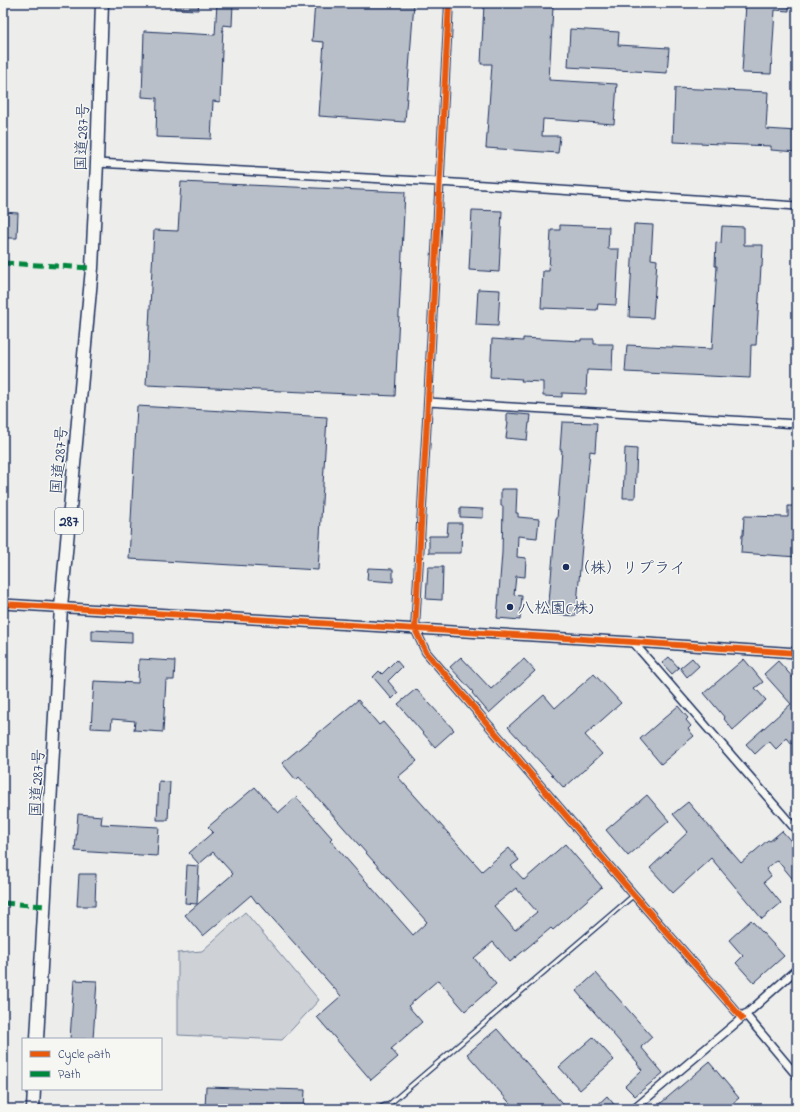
<svg xmlns="http://www.w3.org/2000/svg" width="800" height="1112" font-family="'Indie Flower','Klee One',sans-serif">
  <style>
    .green { fill: #ced2d7; stroke: #74809a }
    .building { fill: #b9bfc8; stroke: #1b2f5e; fill-rule: evenodd }
    .lines { fill: none; stroke-linecap: round; stroke-linejoin: round }
    .service-casing { stroke: #1b2f5e; stroke-width: 6 }
    .minor-casing { stroke: #1b2f5e; stroke-width: 10 }
    .tertiary-casing { stroke: #1b2f5e; stroke-width: 12 }
    .trunk-casing { stroke: #1b2f5e; stroke-width: 15 }
    .service { stroke: #f6f6f2; stroke-width: 3.5 }
    .minor { stroke: #f6f6f2; stroke-width: 7 }
    .tertiary { stroke: #f6f6f2; stroke-width: 9 }
    .trunk { stroke: #f6f6f2; stroke-width: 12 }
    .quiet { stroke: #00873e; stroke-width: 5; stroke-dasharray: 10 5; stroke-linecap: butt }
    .cycleway-casing { stroke: #f6f6f2; stroke-width: 8 }
    .cycleway { stroke: #e8590c; stroke-width: 6 }
    .poi-dot { fill: #1b2f5e; stroke: #f6f6f2; stroke-width: 1.5 }
    .labels { text-anchor: middle; stroke-width: 3; stroke-linejoin: round; paint-order: stroke }
    .shield { fill: #f6f6f2; stroke: #5d6b8a; stroke-width: 1 }
    .shield-label { font-size: 15px; font-weight: bold; fill: #1b2f5e }
    .street-label { font-size: 16px; fill: #1b2f5e; stroke: #f6f6f2 }
    .poi-label { font-size: 16px; fill: #1b2f5e; stroke: #f6f6f2; text-anchor: start }
  </style>
  <rect width="100%" height="100%" fill="#edeeec"/>
  <filter id="ink" filterUnits="userSpaceOnUse"><feTurbulence type="fractalNoise" baseFrequency=".025" numOctaves="2"/><feDisplacementMap in="SourceGraphic" scale="8" xChannelSelector="R" yChannelSelector="G"/><feConvolveMatrix kernelMatrix="1 2 1 2 8 2 1 2 1" color-interpolation-filters="sRGB"/></filter>
  <g filter="url(#ink)">
    <path class="green" d="M245,912L319,1000L282,1040L178,1035V953L202,951Z"/>
    <path class="building" d="M175,3H199L198,10L175,9Z
      M217,3H233L232,26L223,25L220,102L213,101L211,139L156,137L157,98L142,97L144,31L215,35Z
      M315,3H414L405,122L319,116L324,42L312,41Z
      M746,3H789V11L775,10L771,74L742,73Z
      M484,4L553,7L549,80L617,84L614,124L543,119L542,136H560L558,153L486,148L492,64H481Z
      M570,29L619,32L618,45L669,48L667,73L568,67Z
      M675,88L768,92L766,129L797,131V152L771,150V146L673,142Z
      M181,182L405,192L395,396L146,385L154,230L178,231Z
      M472,210L502,211L499,272L469,270Z
      M3,212L18,213L17,238H3Z
      M634,224L653,225L651,259L657,260L653,318L629,317Z
      M560,225L609,227L608,249H619L616,305L598,304L597,310L541,308L543,271H549L551,230H560Z
      M722,226L744,227V245H763L762,267H761L756,345H751L750,378L625,372L627,345L712,349L717,266H715L716,242L721,243Z
      M478,289L500,290L498,326L476,325Z
      M523,338L581,341V339H594V344H613L612,371L587,370L586,394L562,393V397L543,396V382L521,381L522,379L490,377L492,339L523,341Z
      M137,406L327,417L318,570L129,559Z
      M507,413L531,415L530,423H529L527,440L506,438L508,422H507Z
      M562,422L597,423L595,452L590,451L576,616L548,614L556,519H557L562,450H560Z
      M625,448L637,449L635,498H623Z
      M501,489H517L516,513H518V517L539,519L537,538L518,536L517,557L526,558L525,577L516,576L514,595L522,596L520,620L497,618L502,553L503,506H501Z
      M788,506H797V557L741,553L742,535H743L744,516L788,517Z
      M460,508L483,509V518L460,517Z
      M448,523H462L461,553H429V536H447Z
      M428,567H443L442,600L426,599Z
      M368,568L393,569V582L367,580Z
      M92,630L132,632V643L92,641Z
      M461,657L491,689L524,659L535,671L489,713L472,693L473,692L450,667Z
      M669,657L679,668L672,674L662,663Z
      M692,658L699,666L687,677L680,668Z
      M139,659L175,661L174,680H166L163,732L134,730L135,721L112,719L111,729L91,728L94,681L138,683Z
      M744,659L763,682L755,688L766,700L733,730L724,719L725,718L704,693Z
      M396,660L402,667L388,681L398,693L392,699L373,677L379,671L382,674Z
      M778,661L797,682V740L792,744L787,738L776,749L769,741L755,754L746,744L791,704L764,674Z
      M594,674L621,703L585,735L602,754L564,788L508,727L544,695L555,708Z
      M416,689L454,730L435,747L398,704Z
      M358,700L379,725L383,722L417,761L398,777L482,871L509,848L519,860L511,866L524,880L565,844L602,887L553,930L551,928L510,962L493,942L474,958L496,984L465,1011L438,980L408,1006L422,1022L391,1049L398,1057L371,1080L317,1017L341,996L258,902L257,903L251,895L203,936L185,915L233,874L213,852L199,864L189,853L213,832L208,827L255,787L278,813L296,797L332,838L330,840L413,935L427,922L299,777L296,780L282,763ZM516,888L537,912L515,930L494,906Z
      M678,706L688,718L686,720L691,726L688,729L694,736L661,764L640,739Z
      M159,781L170,782L168,820H157Z
      M647,795L669,821L628,856L606,830Z
      M688,802L741,863L768,840L770,841L782,831L797,848V884L777,860L766,869L771,876L764,882L781,903L762,919L711,858L673,893L650,868L688,832L673,814Z
      M78,814L102,816L101,824L159,827L157,856L75,851Z
      M187,865L199,866L197,904L185,903Z
      M79,874H96L95,906H77Z
      M751,920L784,956L754,983L736,963L743,956L729,940Z
      M596,973L652,1037L641,1047L663,1073L635,1096L625,1086L642,1070L637,1064L638,1063L576,991Z
      M74,980L97,981L93,1039H70Z
      M497,1029L567,1109H515L467,1054Z
      M593,1037L614,1060L580,1090L559,1067Z
      M709,1062L739,1098L726,1109H654Z
      M206,1087L305,1090L304,1109H205Z
      M607,1096L618,1109H593Z"/>
    <g class="lines">
      <defs>
        <path id="service" d="M386,1107L634,895"/>
        <path id="minor" d="M449,3L428,402L415,629L426,652L634,895L742,1018
          M97,163L439,182L797,206
          M428,402L797,424
          M633,642L797,831
          M745,1014L797,1076
          M382,1109L386,1107L388,1109
          M634,1109L742,1018L797,969"/>
        <path id="tertiary" d="M3,604L633,642L797,653"/>
        <path id="trunk" d="M37,1039L61,607L92,268L97,163L102,3
          M33,1109L34,1089"/>
      </defs>
      <use href="#service" class="service-casing"/>
      <use href="#minor" class="minor-casing"/>
      <use href="#tertiary" class="tertiary-casing"/>
      <use href="#trunk" class="trunk-casing"/>
      <use href="#service" class="service"/>
      <use href="#minor" class="minor"/>
      <use href="#tertiary" class="tertiary"/>
      <use href="#trunk" class="trunk"/>
      <path class="quiet" d="M3,263L92,268
        M3,903L45,906"/>
      <defs>
        <path id="cycleway" d="M449,3L428,402L415,629L426,652L634,895L742,1018
          M3,604L633,642L797,653"/>
      </defs>
      <use href="#cycleway" class="cycleway-casing"/>
      <use href="#cycleway" class="cycleway"/>
    </g>
  </g>
  <g class="poi-dot">
    <circle cx="566" cy="567" r="4"/>
    <circle cx="510" cy="607" r="4"/>
  </g>
  <g class="labels">
    <rect class="shield" x="55" y="508" width="28" height="26" rx="3"/>
    <g class="shield-label">
      <text x="69" y="526">287</text>
    </g>
    <g class="street-label">
      <text transform="translate(81 137) rotate(-88)" y="6">国道287号</text>
      <text transform="translate(58 460) rotate(-85)" y="6">国道287号</text>
      <text transform="translate(36 783) rotate(-87)" y="6">国道287号</text>
    </g>
    <g class="poi-label">
      <text x="574" y="573">（株）リプライ</text>
      <text x="518" y="613">八松園(株)</text>
    </g>
  </g>
  <rect width="800" height="1112" fill="none" stroke="#f6f6f2" stroke-width="16"/>
  <rect x="8" y="8" width="784" height="1096" fill="none" stroke="#1b2f5e" stroke-width="1.5" filter="url(#ink)"/>
  <rect x="22" y="1038" width="140" height="52" fill="#f6f6f2" stroke="#9ea6b7"/>
  <rect x="30" y="1051" width="20" height="6" fill="#e8590c" stroke="#9ea6b7"/>
  <text x="58" y="1058" font-size="12" fill="#1b2f5e">Cycle path</text>
  <rect x="30" y="1071" width="20" height="6" fill="#00873e" stroke="#9ea6b7"/>
  <text x="58" y="1078" font-size="12" fill="#1b2f5e">Path</text>
</svg>
